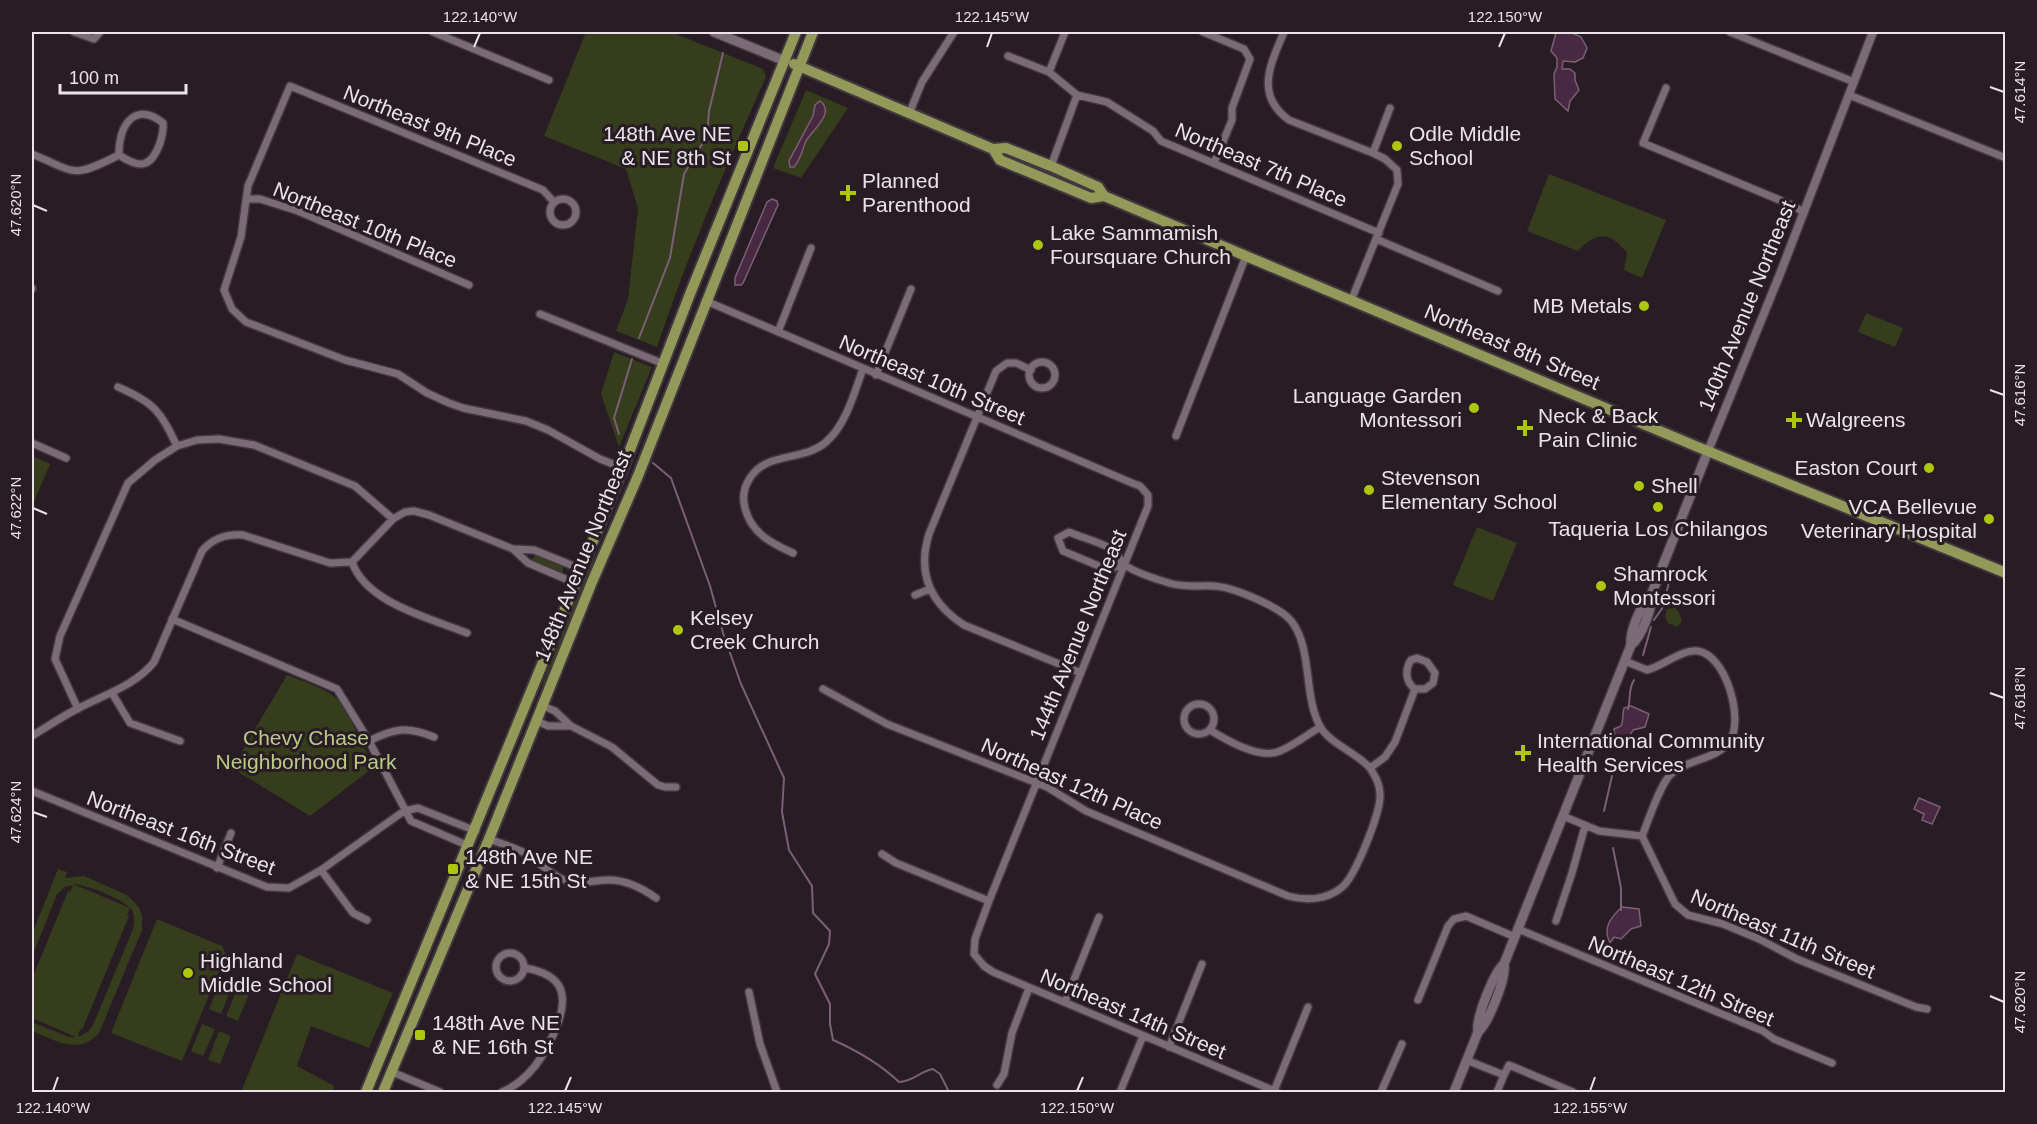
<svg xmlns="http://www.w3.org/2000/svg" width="2037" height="1124" font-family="Helvetica,sans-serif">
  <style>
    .green { fill: #363d1c; fill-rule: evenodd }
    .water { fill: #492842; stroke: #7a6074; stroke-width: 1.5 }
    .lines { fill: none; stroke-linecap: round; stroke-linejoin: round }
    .stream { stroke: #7a6074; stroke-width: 2 }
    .minor-casing { stroke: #41373e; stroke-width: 10 }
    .tertiary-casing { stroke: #41373e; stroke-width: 11 }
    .secondary-casing { stroke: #41373e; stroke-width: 12 }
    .primary-casing { stroke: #41373e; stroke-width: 14 }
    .minor { stroke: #7a6b76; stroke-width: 7 }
    .tertiary { stroke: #7a6b76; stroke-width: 8 }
    .secondary { stroke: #7a6b76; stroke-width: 9 }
    .primary { stroke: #939a59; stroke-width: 10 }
    .ticks { fill: none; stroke: #ebe3e9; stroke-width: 2 }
    .poi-dot { fill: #adc60f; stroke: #281c25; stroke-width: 2 }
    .labels { text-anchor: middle; stroke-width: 6; stroke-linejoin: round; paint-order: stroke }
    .street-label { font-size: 21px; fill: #ebe3e9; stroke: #281c25 }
    .poi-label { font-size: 21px; fill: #ebe3e9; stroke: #281c25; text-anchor: start }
    .park-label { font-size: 21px; fill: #bbca85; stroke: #281c25 }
    .neatline { fill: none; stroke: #ebe3e9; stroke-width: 2 }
    .ticks-label { font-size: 15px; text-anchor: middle; fill: #ebe3e9 }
  </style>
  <rect width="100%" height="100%" fill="#281c25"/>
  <path class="green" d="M586,32H671L763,69L766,77C726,166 688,254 657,347L616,331L628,299L638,208L626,169L544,136Z
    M806,90L848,108L801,178L773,168Z
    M1549,174L1666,220L1642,278L1624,270L1627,253C1610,231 1597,231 1578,251L1527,231Z
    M1866,313L1903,328L1895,347L1858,332Z
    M614,352L652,367L619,447L601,394Z
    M32,456L50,464L33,504L32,503Z
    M1477,527L1517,543L1493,601L1453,585Z
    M536,555L563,566V572L560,573L534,562L532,559Z
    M593,557L594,559L579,598L573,622L520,751H518L539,698L544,680L591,558Z
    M1675,608L1679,612L1682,621L1677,627L1668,623L1665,617L1667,609Z
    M287,675C306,683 329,688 343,705L374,767L310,816L232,768Z
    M58,869L67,872L65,878L84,876L127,895L139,907L142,916V930L99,1033C79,1056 54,1040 32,1031V1022L69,1037H76L32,1018V979L68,891L70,892L73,885L65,887L57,894L32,957V934ZM73,884C85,884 126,900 132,910C135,916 134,922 133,929L93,1025L89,1031L78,1037L80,1029L82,1030L129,916L127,915L130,908Z
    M157,919L222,946L226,954L182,1061L111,1033Z
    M297,954L393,993L369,1048L311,1026L297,1066L334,1086L333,1092H241Z
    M220,981L232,986L221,1014L209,1009Z
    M237,989L249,994L238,1021L226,1016Z
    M202,1024L215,1029L203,1056L191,1051Z
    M219,1031L231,1036L220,1064L208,1060Z"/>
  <path class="water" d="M1570,32L1581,37L1587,48L1583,58L1575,62L1563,61L1562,69H1570L1575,73V80L1579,90L1570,101L1568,111L1555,99L1554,74L1557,67V58L1551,51L1556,33Z
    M820,101C836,113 812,130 806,141C802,150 802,157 794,167H790L789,161L813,116L815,105Z
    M772,199L777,201L778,205L743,283L741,285H735V278L767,202Z
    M1631,706L1649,714L1645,727L1633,730L1628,739L1611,743L1615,736L1614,729L1621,726C1624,720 1622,714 1624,708Z
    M1919,798L1940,807L1932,824L1922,820L1924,814L1914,809Z
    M1622,907L1639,909L1641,926L1631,929L1621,939L1614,937L1610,943C1602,928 1611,917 1622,907Z"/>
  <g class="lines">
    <path class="stream" d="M639,338L670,258L684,174L707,136L709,111L723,53
      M619,434L614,418L632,359
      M653,463L671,478L710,586L723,633L741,684L784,778L782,812L789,850L812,886L813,913L830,931L829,944L815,974L830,1004V1024L833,1040C858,1051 879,1063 899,1082C913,1082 920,1071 933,1069L940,1074L949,1092
      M1654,620L1663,607L1669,582
      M1643,655L1651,627
      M1628,709C1631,698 1628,689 1634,680
      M1608,759L1612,767
      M1604,811L1612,776
      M1613,848L1621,888V910"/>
    <defs>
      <path id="minor" d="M74,32L94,39L100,32
        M433,32L549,80
        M1203,32L1244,49L1250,59L1232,108V120L1214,163
        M1284,32C1271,63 1254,95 1289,120L1373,153
        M1730,32L1854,82
        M1008,56L1049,72L1077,95L1107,102L1153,131L1161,141L1379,233
        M1049,72L1065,32
        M1666,88L1643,143L1794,206L1804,213
        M1849,95L2006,158
        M909,114L922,82L954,32
        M32,154C78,173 71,179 119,155C140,169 151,168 160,143C162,136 164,131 163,123C134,100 118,127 119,155
        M1051,166L1077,95
        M550 212a13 13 0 1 1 26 0a13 13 0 1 1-26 0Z
        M247,199H260L298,211L469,285
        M554,202L543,190L290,86L248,186L241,237L224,290L232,309L246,322L345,360L398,374L427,393L449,403L463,408L526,421L548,430L600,459L623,468
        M1376,239L1498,291
        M32,288V289
        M706,301L1132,483L1140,486L1148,495V506L989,901L975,939L974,954L984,966L993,972L1277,1092
        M1351,301L1398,184L1397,170L1385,159L1373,153L1390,108
        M540,314L664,364
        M778,332L811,248
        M1029 375a13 13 0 1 1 26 0a13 13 0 1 1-26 0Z
        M1031,370L1016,363H1007L996,371L929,534C917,573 930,603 964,625L1081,673
        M876,375L911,289
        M118,387C155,403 160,411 177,446L197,440L219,439L254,445L355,486L393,519L405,512L414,511L429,515L513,549L528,563L575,583
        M1176,436L1246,256
        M32,443L66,458
        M513,549L534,550L581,569
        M793,553C771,543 751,533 745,508C742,497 744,487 750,478C767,451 803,462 826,442C846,425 854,393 863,369
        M352,562L393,519
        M1124,565L1106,569L1063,551L1058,538L1069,532C1083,538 1099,542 1112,549C1117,552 1119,559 1123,563C1130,571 1159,580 1169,583C1185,588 1199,585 1214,586C1233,587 1281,607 1292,622C1313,650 1303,698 1321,728C1331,744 1357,753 1370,768
        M915,595L930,589
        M172,619L337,689L369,741C395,728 408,726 434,737
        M1417,658L1427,662L1435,673L1433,683L1425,689H1415C1405,682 1405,669 1411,660Z
        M1625,661L1647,670C1663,666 1682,649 1698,651C1726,655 1744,719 1730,741C1717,760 1687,759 1671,774C1660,784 1648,822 1642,836
        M823,689L887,724L1047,787L1086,811L1288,896C1306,901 1326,900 1341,888C1355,878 1381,812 1380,794C1380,784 1375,776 1370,768L1385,757L1395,742L1415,689
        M112,693L130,723L180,741
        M1184 719a15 15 0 1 1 30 0a15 15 0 1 1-30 0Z
        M543,706L555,711L571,726L612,747L658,785L665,787H676
        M78,709L55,659L60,636L128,483L155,460L177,446
        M537,721L548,726H571
        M1210,730C1226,740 1261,760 1280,751C1294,745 1307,735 1320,727
        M32,736C47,727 61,717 77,709C103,695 135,686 154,662L202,551C213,538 226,534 243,535L330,563L352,562C366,603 430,618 467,633
        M369,741L411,821L469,846
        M32,791L267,887L289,888L321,870L353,913L367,920
        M1563,816L1599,831L1642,836L1675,904L1688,915L1723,924L1759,939L1797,959L1916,1007L1927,1009
        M489,839C502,844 517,848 528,855C542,864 554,879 572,882C584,884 596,880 609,880C627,880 642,888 656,898
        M882,854L896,863L989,901
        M217,868L231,833
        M321,870L404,811L418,808L476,831
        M1556,921L1572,873L1585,826
        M1518,929L1763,1031L1774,1039L1832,1063
        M496 967a14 14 0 1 1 28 0a14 14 0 1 1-28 0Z
        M749,992L760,1044L777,1092
        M1418,1000L1448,926L1454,919L1466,916L1515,937
        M1065,1002L1099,917
        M1169,1047L1202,964
        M1466,1060L1504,1075L1509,1065L1573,1092
        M392,1072L440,1092
        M997,1085L1004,1074L1012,1033L1029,988
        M1274,1091L1308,1007
        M502,1092C512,1088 520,1082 528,1074C540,1062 548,1047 555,1031C569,997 566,975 525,968
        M1120,1092L1143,1036
        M1381,1092L1402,1044
        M1497,1092L1504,1075"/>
      <path id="tertiary" d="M1708,451L1780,274L1873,32"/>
      <path id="secondary" d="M714,32L785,61
        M1631,645C1642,637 1653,606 1652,593
        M1478,1032C1475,1020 1494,972 1504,964L1631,645C1629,632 1642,602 1652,593L1708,451
        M1454,1092L1478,1032C1488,1024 1507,977 1504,964"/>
      <path id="primary" d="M794,64L993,149L1006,148L1051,166L1098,187L1104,196
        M993,149L1000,160L1091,198L1104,196L1693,445L2006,573
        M366,1092L623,468L690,294L796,32
        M383,1092L489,839L592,582L638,476L813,32"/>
    </defs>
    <use href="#minor" class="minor-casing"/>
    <use href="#tertiary" class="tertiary-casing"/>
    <use href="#secondary" class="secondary-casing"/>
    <use href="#primary" class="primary-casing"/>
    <use href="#minor" class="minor"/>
    <use href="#tertiary" class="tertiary"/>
    <use href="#secondary" class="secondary"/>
    <use href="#primary" class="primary"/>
  </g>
  <path class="ticks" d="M474,47L480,33M987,47L992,33M1499,47L1505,33M1990,87L2004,92M33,205L47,211M1990,390L2004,395M33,508L47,514M1990,693L2004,698M33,812L47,817M1990,996L2004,1002M53,1091L58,1077M565,1091L571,1077M1077,1091L1083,1077M1590,1091L1595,1077"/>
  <g class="poi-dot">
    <rect x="737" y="140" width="12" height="12" rx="3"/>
    <circle cx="1397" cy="146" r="6"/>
    <path d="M845 184h6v6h6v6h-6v6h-6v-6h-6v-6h6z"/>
    <circle cx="1038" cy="245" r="6"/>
    <circle cx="1644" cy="306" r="6"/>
    <circle cx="1474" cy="408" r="6"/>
    <path d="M1791 411h6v6h6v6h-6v6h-6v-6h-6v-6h6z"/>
    <path d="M1522 419h6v6h6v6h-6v6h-6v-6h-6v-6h6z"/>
    <circle cx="1929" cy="468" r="6"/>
    <circle cx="1639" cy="486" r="6"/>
    <circle cx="1369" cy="490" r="6"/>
    <circle cx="1658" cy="507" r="6"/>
    <circle cx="1989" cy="519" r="6"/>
    <circle cx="1601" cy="586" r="6"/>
    <circle cx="678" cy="630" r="6"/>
    <path d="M1520 744h6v6h6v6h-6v6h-6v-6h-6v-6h6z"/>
    <rect x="447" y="863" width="12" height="12" rx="3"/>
    <circle cx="188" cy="973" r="6"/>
    <rect x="414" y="1029" width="12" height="12" rx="3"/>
  </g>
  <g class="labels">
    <g class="street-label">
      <text transform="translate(430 126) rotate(22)" y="7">Northeast 9th Place</text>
      <text transform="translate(1261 165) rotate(23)" y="7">Northeast 7th Place</text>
      <text transform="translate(365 225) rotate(22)" y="7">Northeast 10th Place</text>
      <text transform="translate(1747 306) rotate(-68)" y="7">140th Avenue Northeast</text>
      <text transform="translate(1512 347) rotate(23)" y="7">Northeast 8th Street</text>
      <text transform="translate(932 380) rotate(23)" y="7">Northeast 10th Street</text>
      <text transform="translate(583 556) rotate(-68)" y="7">148th Avenue Northeast</text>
      <text transform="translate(1078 635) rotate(-68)" y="7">144th Avenue Northeast</text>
      <text transform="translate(1072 784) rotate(24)" y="7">Northeast 12th Place</text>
      <text transform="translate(181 833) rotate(21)" y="7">Northeast 16th Street</text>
      <text transform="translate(1783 934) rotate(23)" y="7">Northeast 11th Street</text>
      <text transform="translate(1681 981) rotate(23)" y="7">Northeast 12th Street</text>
      <text transform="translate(1133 1014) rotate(23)" y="7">Northeast 14th Street</text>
    </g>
    <g class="poi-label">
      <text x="731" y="141" text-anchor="end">148th Ave NE<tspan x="731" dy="24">&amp; NE 8th St</tspan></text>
      <text x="1409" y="141">Odle Middle<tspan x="1409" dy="24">School</tspan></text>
      <text x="862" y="188">Planned<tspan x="862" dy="24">Parenthood</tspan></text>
      <text x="1050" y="240">Lake Sammamish<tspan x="1050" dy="24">Foursquare Church</tspan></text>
      <text x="1632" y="313" text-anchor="end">MB Metals</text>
      <text x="1462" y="403" text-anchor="end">Language Garden<tspan x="1462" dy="24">Montessori</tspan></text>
      <text x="1538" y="423">Neck &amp; Back<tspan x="1538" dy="24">Pain Clinic</tspan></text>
      <text x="1806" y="427">Walgreens</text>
      <text x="1917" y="475" text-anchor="end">Easton Court</text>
      <text x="1381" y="485">Stevenson<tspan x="1381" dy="24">Elementary School</tspan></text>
      <text x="1651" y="493">Shell</text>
      <text x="1977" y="514" text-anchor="end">VCA Bellevue<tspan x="1977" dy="24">Veterinary Hospital</tspan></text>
      <text x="1658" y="536" text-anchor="middle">Taqueria Los Chilangos</text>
      <text x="1613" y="581">Shamrock<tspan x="1613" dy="24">Montessori</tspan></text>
      <text x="690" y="625">Kelsey<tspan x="690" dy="24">Creek Church</tspan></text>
      <text x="1537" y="748">International Community<tspan x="1537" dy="24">Health Services</tspan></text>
      <text x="465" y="864">148th Ave NE<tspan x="465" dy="24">&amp; NE 15th St</tspan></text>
      <text x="200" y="968">Highland<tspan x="200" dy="24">Middle School</tspan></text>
      <text x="432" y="1030">148th Ave NE<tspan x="432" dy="24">&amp; NE 16th St</tspan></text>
    </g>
    <g class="park-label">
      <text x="306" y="745">Chevy Chase<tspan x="306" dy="24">Neighborhood Park</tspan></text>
    </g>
  </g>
  <rect width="2037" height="1124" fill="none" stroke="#281c25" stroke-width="66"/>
  <path d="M60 84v9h126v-9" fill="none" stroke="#ebe3e9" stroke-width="3"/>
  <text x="69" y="84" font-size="18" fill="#ebe3e9" stroke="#281c25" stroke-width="4.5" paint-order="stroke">100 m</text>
  <rect x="33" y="33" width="1971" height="1058" class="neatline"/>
  <g class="ticks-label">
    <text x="480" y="22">122.140°W</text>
    <text x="992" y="22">122.145°W</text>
    <text x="1505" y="22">122.150°W</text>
    <text transform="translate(2020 92) rotate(-90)" y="5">47.614°N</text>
    <text transform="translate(16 205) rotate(-90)" y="5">47.620°N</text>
    <text transform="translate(2020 395) rotate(-90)" y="5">47.616°N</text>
    <text transform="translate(16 508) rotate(-90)" y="5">47.622°N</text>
    <text transform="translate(2020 698) rotate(-90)" y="5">47.618°N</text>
    <text transform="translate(16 812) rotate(-90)" y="5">47.624°N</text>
    <text transform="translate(2020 1002) rotate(-90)" y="5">47.620°N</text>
    <text x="53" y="1113">122.140°W</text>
    <text x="565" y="1113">122.145°W</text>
    <text x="1077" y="1113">122.150°W</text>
    <text x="1590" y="1113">122.155°W</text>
  </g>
</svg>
